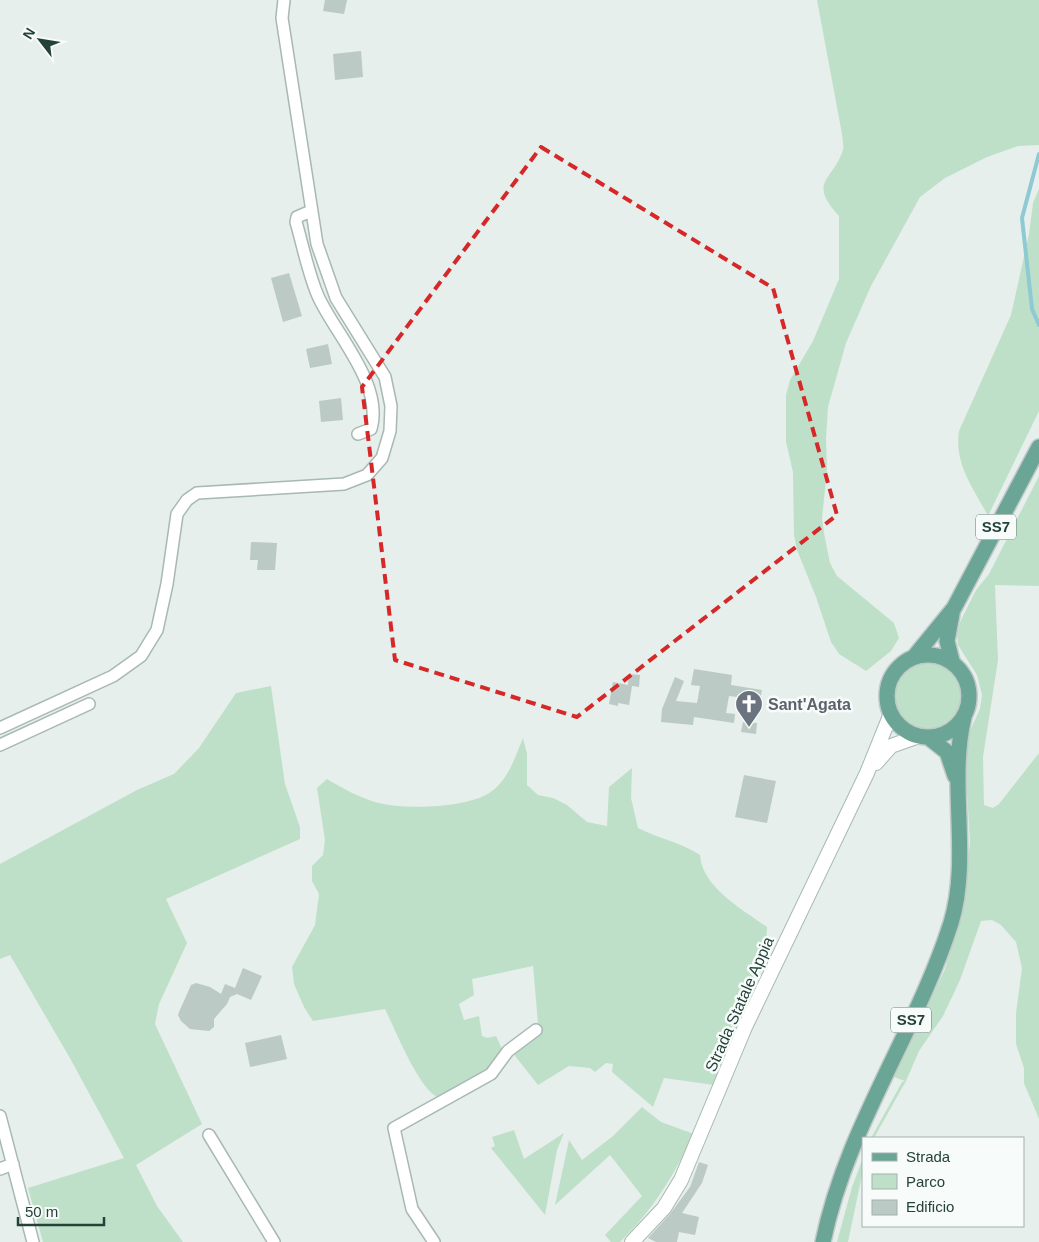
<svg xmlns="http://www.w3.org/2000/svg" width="1039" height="1242" font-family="Arial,sans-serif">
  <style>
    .green { fill: #bfe0c8 }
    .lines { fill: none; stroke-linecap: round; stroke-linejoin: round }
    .stream { stroke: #8ec9d4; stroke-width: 4 }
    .building { fill: #bbcac4 }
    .minor-casing { stroke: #a8b8b2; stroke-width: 14 }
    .tertiary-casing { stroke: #a8b8b2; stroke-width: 16 }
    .primary-casing { stroke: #c2cac8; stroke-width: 18 }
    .minor { stroke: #fff; stroke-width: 11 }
    .tertiary { stroke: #fff; stroke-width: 14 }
    .primary { stroke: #6aa596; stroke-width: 15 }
    .marked { fill: none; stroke: #d62828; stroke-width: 4; stroke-dasharray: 10 6; stroke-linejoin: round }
    .labels { text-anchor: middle; stroke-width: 5; stroke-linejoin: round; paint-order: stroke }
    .shield { fill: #f7fbf9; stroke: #637a73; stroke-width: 1 }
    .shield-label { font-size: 15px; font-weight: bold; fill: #24423a }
    .worship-label { font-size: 16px; font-weight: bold; fill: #5b616d; stroke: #f7fbf9; text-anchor: start }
    .street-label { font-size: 16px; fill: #24423a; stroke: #f7fbf9 }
  </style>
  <rect width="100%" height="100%" fill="#e6efeb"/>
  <path class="green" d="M817,0H1039V145L1018,146L987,157L945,178L920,197L871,286L846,343L828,407L826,439L827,470L822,518L824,533L830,563L837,576L894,623L899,638L891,651L866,671L839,654L831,642L816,597L797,550L794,535L793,472L786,442V395L790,380L813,341L839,279V216C807,181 833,181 843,150C844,145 842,138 842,134Z
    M1039,189V411L988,516C973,487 954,464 959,431L1011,315L1029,234L1033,203Z
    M1039,476V586L995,585L998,660L983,757L984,805L993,808L999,804L1039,753V1119L1024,1083V1068L1016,1044V1013L1022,968L1016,942L1001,925L992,920L981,921L960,980L943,1016L919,1051L906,1081L874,1138H871L902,1082L905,1081L894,1077L945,969L959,920L970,843L965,757L968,735L980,709L982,695L977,675L958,645L957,634L960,622L976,590L989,574Z
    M895 696a33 33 0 1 1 66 0a33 33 0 1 1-66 0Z
    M271,686L285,784L300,827V839L166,899L187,943L159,1004L155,1024L202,1124L136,1165L157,1206L183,1242H43L28,1188L124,1158L71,1060L10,955L0,959V864L137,790L174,774L199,748L236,693Z
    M523,738L527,754V785L538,795L553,798L567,805L587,822L607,826L609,787L632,768L631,798L638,828C660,839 678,841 700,855C702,887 743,910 767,927C766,974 730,1039 714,1085L664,1078L653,1107L612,1072L613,1064L606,1063L595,1072L590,1068L569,1066L538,1085L512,1052L539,1035L533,966L472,979L474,995L459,1004L464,1020L479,1016L482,1036L487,1038L496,1036L502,1049L488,1069L437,1097C418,1087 395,1029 385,1009L313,1021L304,1007L294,984L292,967L315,925L319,894L312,881V866L323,855L325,840L317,788L327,779C342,788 362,799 379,803C405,810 471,808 492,791C509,778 515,757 523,738Z
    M642,1107L661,1122L694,1134C673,1176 654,1209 620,1242H611L605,1235L642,1196L610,1155L555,1205L569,1140L582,1160L613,1136Z
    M514,1130L524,1159L564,1133L557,1150L545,1215L491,1148L495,1146L492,1137Z
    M863,1158V1170L848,1242H837L852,1187Z"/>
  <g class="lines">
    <path class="stream" d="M1039,154L1022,218L1032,309L1039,325"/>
  </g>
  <path class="building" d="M325,0H347L344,14L323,11Z
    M361,51L363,77L335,80L333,54Z
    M289,273L302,316L283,322L271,278Z
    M328,344L332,364L310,368L306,349Z
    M341,398L343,420L321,422L319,401Z
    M251,542L277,543L275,570H257L258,560H250Z
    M694,669L732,675L731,685L762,690L760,700L729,696L726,713L735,714L734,723L694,717L693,725L661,722L662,709L675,677L684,681L676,701L697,703L700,686L691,685Z
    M629,674L640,675L639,687L632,686L629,705L618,703V706L609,704L613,682L628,685Z
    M743,722L757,723L756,734L741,732Z
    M744,775L776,781L767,823L735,817Z
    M243,968L262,976L251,1000L237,994L230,997L227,1004L214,1019V1027L209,1031L190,1029L181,1021L178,1015L179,1012L191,985L196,983L210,987L221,994L225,984L235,988Z
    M281,1035L287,1059L250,1067L245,1043Z
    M699,1162L708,1165L702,1183L682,1213L699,1217L695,1235L679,1232L677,1242H656L648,1238L670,1214L690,1187Z"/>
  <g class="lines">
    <defs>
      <path id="minor" d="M311,211L297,217L296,222C303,246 308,273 318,296C335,334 384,384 371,429L358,434
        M0,728L113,676L141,656L157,630L167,584L177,514L187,500L197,493L344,484L367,475L382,458L390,431L391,406L385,377L336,298L317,244L282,18L284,0
        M0,745L89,704
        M0,1116L33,1242
        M209,1135L274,1242
        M0,1169L13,1164
        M434,1242L412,1209L394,1128L491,1074L508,1051L536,1030"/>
      <path id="tertiary" d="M876,763L891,746L919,736
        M632,1242L664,1208L681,1180L745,1027L867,773L890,716V711"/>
      <path id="primary" d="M952,614L947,641L952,661
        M887 696a41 41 0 1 1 82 0a41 41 0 1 1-82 0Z
        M914,657L954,608L1039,447
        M928,737L947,752L955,776
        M823,1242C846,1128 916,1033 951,923C971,857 948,784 964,717"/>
    </defs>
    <use href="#minor" class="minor-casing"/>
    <use href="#tertiary" class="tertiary-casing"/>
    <use href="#primary" class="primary-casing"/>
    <use href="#minor" class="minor"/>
    <use href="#tertiary" class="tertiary"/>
    <use href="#primary" class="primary"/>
  </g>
  <path class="marked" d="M541,147L773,288L837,515L577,717L395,660L362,387Z"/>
  <defs>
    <symbol id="church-pin" viewBox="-11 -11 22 30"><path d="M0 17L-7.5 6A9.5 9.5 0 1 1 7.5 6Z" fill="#6b7280" stroke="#f7fbf9"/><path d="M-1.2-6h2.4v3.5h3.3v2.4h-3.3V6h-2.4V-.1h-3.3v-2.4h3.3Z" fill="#fff"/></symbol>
  </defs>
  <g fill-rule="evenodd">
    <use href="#church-pin" x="733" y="688" width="32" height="43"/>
  </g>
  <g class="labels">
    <g class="shield">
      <rect x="976" y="514.5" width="40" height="25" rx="4"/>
      <rect x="891" y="1007.5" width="40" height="25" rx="4"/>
    </g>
    <g class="shield-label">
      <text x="996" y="532">SS7</text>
      <text x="911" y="1025">SS7</text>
    </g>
    <g class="worship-label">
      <text x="768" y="710">Sant'Agata</text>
    </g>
    <g class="street-label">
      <text transform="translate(739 1004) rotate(-66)" y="6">Strada Statale Appia</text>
    </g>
  </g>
  <rect x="862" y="1137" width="162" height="90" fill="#f7fbf9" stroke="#a3b1ad"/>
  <rect x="872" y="1153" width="25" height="8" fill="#6aa596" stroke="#a3b1ad"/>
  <text x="906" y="1162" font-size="15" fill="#24423a">Strada</text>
  <rect x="872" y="1174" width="25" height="15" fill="#bfe0c8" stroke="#a3b1ad"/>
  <text x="906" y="1187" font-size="15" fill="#24423a">Parco</text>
  <rect x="872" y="1200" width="25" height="15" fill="#bbcac4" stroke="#a3b1ad"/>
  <text x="906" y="1212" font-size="15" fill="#24423a">Edificio</text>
  <g transform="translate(40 40) rotate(301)" stroke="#f7fbf9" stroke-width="4" paint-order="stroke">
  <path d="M0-4L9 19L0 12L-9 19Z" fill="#24423a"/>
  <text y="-8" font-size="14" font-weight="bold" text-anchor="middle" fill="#24423a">N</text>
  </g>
  <path d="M18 1217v8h86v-8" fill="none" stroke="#24423a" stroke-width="2.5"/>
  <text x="25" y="1217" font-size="15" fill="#24423a" stroke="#f7fbf9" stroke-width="4" paint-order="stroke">50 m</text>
</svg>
